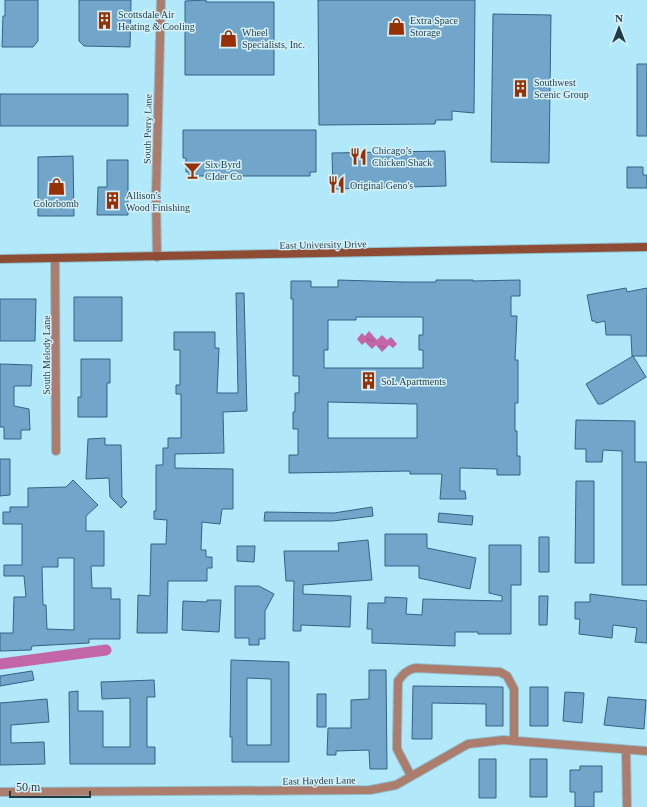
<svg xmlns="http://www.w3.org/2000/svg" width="647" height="807" font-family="'Times New Roman',serif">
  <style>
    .water { fill: url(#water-ripples) }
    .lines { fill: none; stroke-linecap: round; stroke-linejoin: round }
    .canal { stroke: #c366a8; stroke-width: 11 }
    .building { fill: #71a6ca; stroke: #316485; fill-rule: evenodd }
    .street-casing { stroke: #91c2d2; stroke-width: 10 }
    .secondary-casing { stroke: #91c2d2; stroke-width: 10 }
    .street { stroke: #ac7c6c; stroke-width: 8 }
    .secondary { stroke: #8f4c35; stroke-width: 8 }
    .labels { text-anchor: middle; stroke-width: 3; stroke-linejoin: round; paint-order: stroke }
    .poi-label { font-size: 10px; fill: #1f3c45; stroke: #d6f0f9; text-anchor: start }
    .street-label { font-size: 10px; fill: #1f3c45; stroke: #d6f0f9 }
  </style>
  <defs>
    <pattern id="water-ripples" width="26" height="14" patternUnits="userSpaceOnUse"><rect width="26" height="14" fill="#c366a8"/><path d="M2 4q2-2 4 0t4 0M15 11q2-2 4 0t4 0" fill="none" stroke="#9e558b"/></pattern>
  </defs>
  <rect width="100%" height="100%" fill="#b1e8fa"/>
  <path class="water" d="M369,331L377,340L382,335L387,340L391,337L397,344L393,348L389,345L382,352L376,345L372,349L365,342L362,345L357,339L362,333L365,336Z"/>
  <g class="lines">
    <path class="canal" d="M0,664L106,650"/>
  </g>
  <path class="building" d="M5,0H38V41L33,47H2L3,16H5Z
    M79,0H131L130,47L84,46L79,41Z
    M206,0V2H274V75H185V1Z
    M318,0H475L474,113L452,111V120H436L435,124L319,125Z
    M493,14L551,15L549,163L491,162Z
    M637,64H647V136H637Z
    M0,94H128V126H0Z
    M183,130H316V172H310V176H189V172H186V158H183Z
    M445,151L446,186L333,189L332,153Z
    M73,156L74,216H38V157Z
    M107,160H128V215H97L98,187H107Z
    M627,167H643V175H647V188H627Z
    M338,280L403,282H436V280H473V281L520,280V296H511V316H517L515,360H518V403H515V431H517V456H520V475H497V469L460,468V491H465L466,499H440L442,474H410V471L289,473V455H298V429H293V412H295V393H299V376H293V299H291V281H311V287H338ZM356,317H423V335H419V350H423V368H324V350H328V320H356ZM328,402L417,404V438H328Z
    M626,288L627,292L647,288V356H632L631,335H606L605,321L596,323L595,321H592L587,295Z
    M236,293H244L247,411L223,412L224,453L175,454V468L233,469V509H222L220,524L202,522L201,550H206V557H212V568H207V581H168L167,633H137L138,595L150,596L151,544H166L167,520L154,519V511H156V465H163V448H168V438H181V394H176V385H180V350H174V332H215V348H219L217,393H238Z
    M74,297H122V341H74Z
    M0,299H36L35,341H0Z
    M633,356L646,377L602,404H598L586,384Z
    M81,359H110V383H107V417H78V397H81Z
    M0,364L32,365L31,386H14V406L29,409L30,430H21V439H4V427H0Z
    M576,420L635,421V462H647V585H622V451L603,450L602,462H586V449H575Z
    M105,438V445H121L122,497L127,502L121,508L110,497L109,478L86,479L88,439Z
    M0,459H10V495L0,496Z
    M73,480L98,505L86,516V531H104V566H91L92,588H111V599H120V639H89V643L32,646L31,650L0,651V633H13L14,597H26L24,576H4V565H22V524H3V512H10V507H28V488L66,487ZM58,558H74V630L47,629L46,605H43L42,567H58Z
    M576,481H594V563H575Z
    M372,507L373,516L333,521H264L265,512L334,513Z
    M439,513L473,516L472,525L438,522Z
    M385,534H427V548L476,558L470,589L419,578V566H385Z
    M539,537H549V572H539Z
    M368,540L372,580L303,585V594L351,596L350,627L301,625V631H293L294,581H286L284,551H339L338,543Z
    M489,545H521V585H511V634H478V632H455V646L372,643V629H367L368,603H385V597L407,598L406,614L422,615L423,599L502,601V596L489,593Z
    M237,546H255L254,562L237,561Z
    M235,586H259L274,594L265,611V639H259V645H249V638H235Z
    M590,594L647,601V643L635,642L637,628L613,625L612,638L579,634L580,619H575V602H590Z
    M539,596H548L547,625H539Z
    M207,600H221L219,632L182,630L183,601L207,602Z
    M231,660L289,662V762H232V737H230ZM247,678L271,679V745H247Z
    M369,670H386L387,769H370L369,750L336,751V755H327L328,728H351V700L369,699Z
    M32,671L34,680L0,686V676Z
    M154,680L155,697H147V747H155V764H70L69,692L78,691V711H103V747H130V698L102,699L101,682Z
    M413,686L503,687V726H486V704L432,703V739H412Z
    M530,687H548V726H530Z
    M565,692L584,693L582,723L563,721Z
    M317,694H326V727H317Z
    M608,697L646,700L644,729L604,725Z
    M47,699L49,722L11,725V743L44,742L45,764L0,765V703Z
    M479,759H496V798H479Z
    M530,759H547V797H530Z
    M580,766H602V792H594V807H575V792H570V770H580Z"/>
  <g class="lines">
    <defs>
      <path id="street" d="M157,257L156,194L161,0
        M55,259L56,451
        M626,750L627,807
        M411,776L397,749V740L398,681C403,674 407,670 415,668L500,672L507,676L514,689V741
        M0,792L370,790L396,785L468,744L503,740L647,751"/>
      <path id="secondary" d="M0,259L647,247"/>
    </defs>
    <use href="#street" class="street-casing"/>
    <use href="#secondary" class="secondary-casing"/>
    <use href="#street" class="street"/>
    <use href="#secondary" class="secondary"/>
  </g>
  <defs>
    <symbol id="building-bare" viewBox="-9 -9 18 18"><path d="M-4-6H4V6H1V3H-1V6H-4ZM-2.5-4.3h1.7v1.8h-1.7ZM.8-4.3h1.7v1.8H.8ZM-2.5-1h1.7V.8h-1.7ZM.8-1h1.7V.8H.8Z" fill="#963103" stroke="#d6f0f9" stroke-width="2.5" paint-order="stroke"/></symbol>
    <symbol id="shop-bare" viewBox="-9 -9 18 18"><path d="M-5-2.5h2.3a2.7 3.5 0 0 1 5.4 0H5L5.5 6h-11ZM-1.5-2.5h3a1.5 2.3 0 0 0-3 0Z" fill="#963103" stroke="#d6f0f9" stroke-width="2.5" paint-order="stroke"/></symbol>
    <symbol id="restaurant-bare" viewBox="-9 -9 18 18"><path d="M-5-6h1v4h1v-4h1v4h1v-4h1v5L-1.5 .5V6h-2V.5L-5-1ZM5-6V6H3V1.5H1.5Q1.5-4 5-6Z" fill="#963103" stroke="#d6f0f9" stroke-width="2.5" paint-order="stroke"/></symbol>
    <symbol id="bar-bare" viewBox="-9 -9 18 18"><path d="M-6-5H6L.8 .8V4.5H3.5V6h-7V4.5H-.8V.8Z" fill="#963103" stroke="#d6f0f9" stroke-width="2.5" paint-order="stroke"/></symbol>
  </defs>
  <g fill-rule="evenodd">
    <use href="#building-bare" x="92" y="8" width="25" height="25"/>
    <use href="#shop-bare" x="384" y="14" width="25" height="25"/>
    <use href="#shop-bare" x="216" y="26" width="25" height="25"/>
    <use href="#building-bare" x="508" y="76" width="25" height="25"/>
    <use href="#restaurant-bare" x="346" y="144" width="25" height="25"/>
    <use href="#bar-bare" x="180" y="158" width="25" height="25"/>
    <use href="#restaurant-bare" x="324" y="172" width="25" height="25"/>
    <use href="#shop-bare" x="44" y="174" width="25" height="25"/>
    <use href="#building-bare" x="100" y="188" width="25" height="25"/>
    <use href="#building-bare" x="356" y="368" width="25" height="25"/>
  </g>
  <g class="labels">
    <g class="poi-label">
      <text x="118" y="18">Scottsdale Air<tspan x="118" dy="12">Heating &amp; Cooling</tspan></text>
      <text x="410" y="24">Extra Space<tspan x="410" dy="12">Storage</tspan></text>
      <text x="242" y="36">Wheel<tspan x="242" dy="12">Specialists, Inc.</tspan></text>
      <text x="534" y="86">Southwest<tspan x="534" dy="12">Scenic Group</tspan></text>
      <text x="372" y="154">Chicago’s<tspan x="372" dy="12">Chicken Shack</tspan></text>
      <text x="205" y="168">Six Byrd<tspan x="205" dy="12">CIder Co</tspan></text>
      <text x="350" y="189">Original Geno's</text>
      <text x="126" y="199">Allison's<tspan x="126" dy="12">Wood Finishing</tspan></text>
      <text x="56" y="207" text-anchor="middle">Colorbomb</text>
      <text x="381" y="385">SoL Apartments</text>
    </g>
    <g class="street-label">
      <text transform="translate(147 129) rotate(-89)" y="4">South Perry Lane</text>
      <text transform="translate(323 244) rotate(-1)" y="4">East University Drive</text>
      <text transform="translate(46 355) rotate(-90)" y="4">South Melody Lane</text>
      <text transform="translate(319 780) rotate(-1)" y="4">East Hayden Lane</text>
    </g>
  </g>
  <g transform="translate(619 28)" stroke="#d6f0f9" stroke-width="3" paint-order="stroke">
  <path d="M0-3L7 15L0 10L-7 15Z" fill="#1f3c45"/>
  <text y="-6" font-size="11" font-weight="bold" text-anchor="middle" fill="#1f3c45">N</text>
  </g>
  <path d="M10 791v6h80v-6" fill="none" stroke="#1f3c45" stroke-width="2"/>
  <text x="16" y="791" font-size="12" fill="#1f3c45" stroke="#d6f0f9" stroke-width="3" paint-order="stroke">50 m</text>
</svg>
